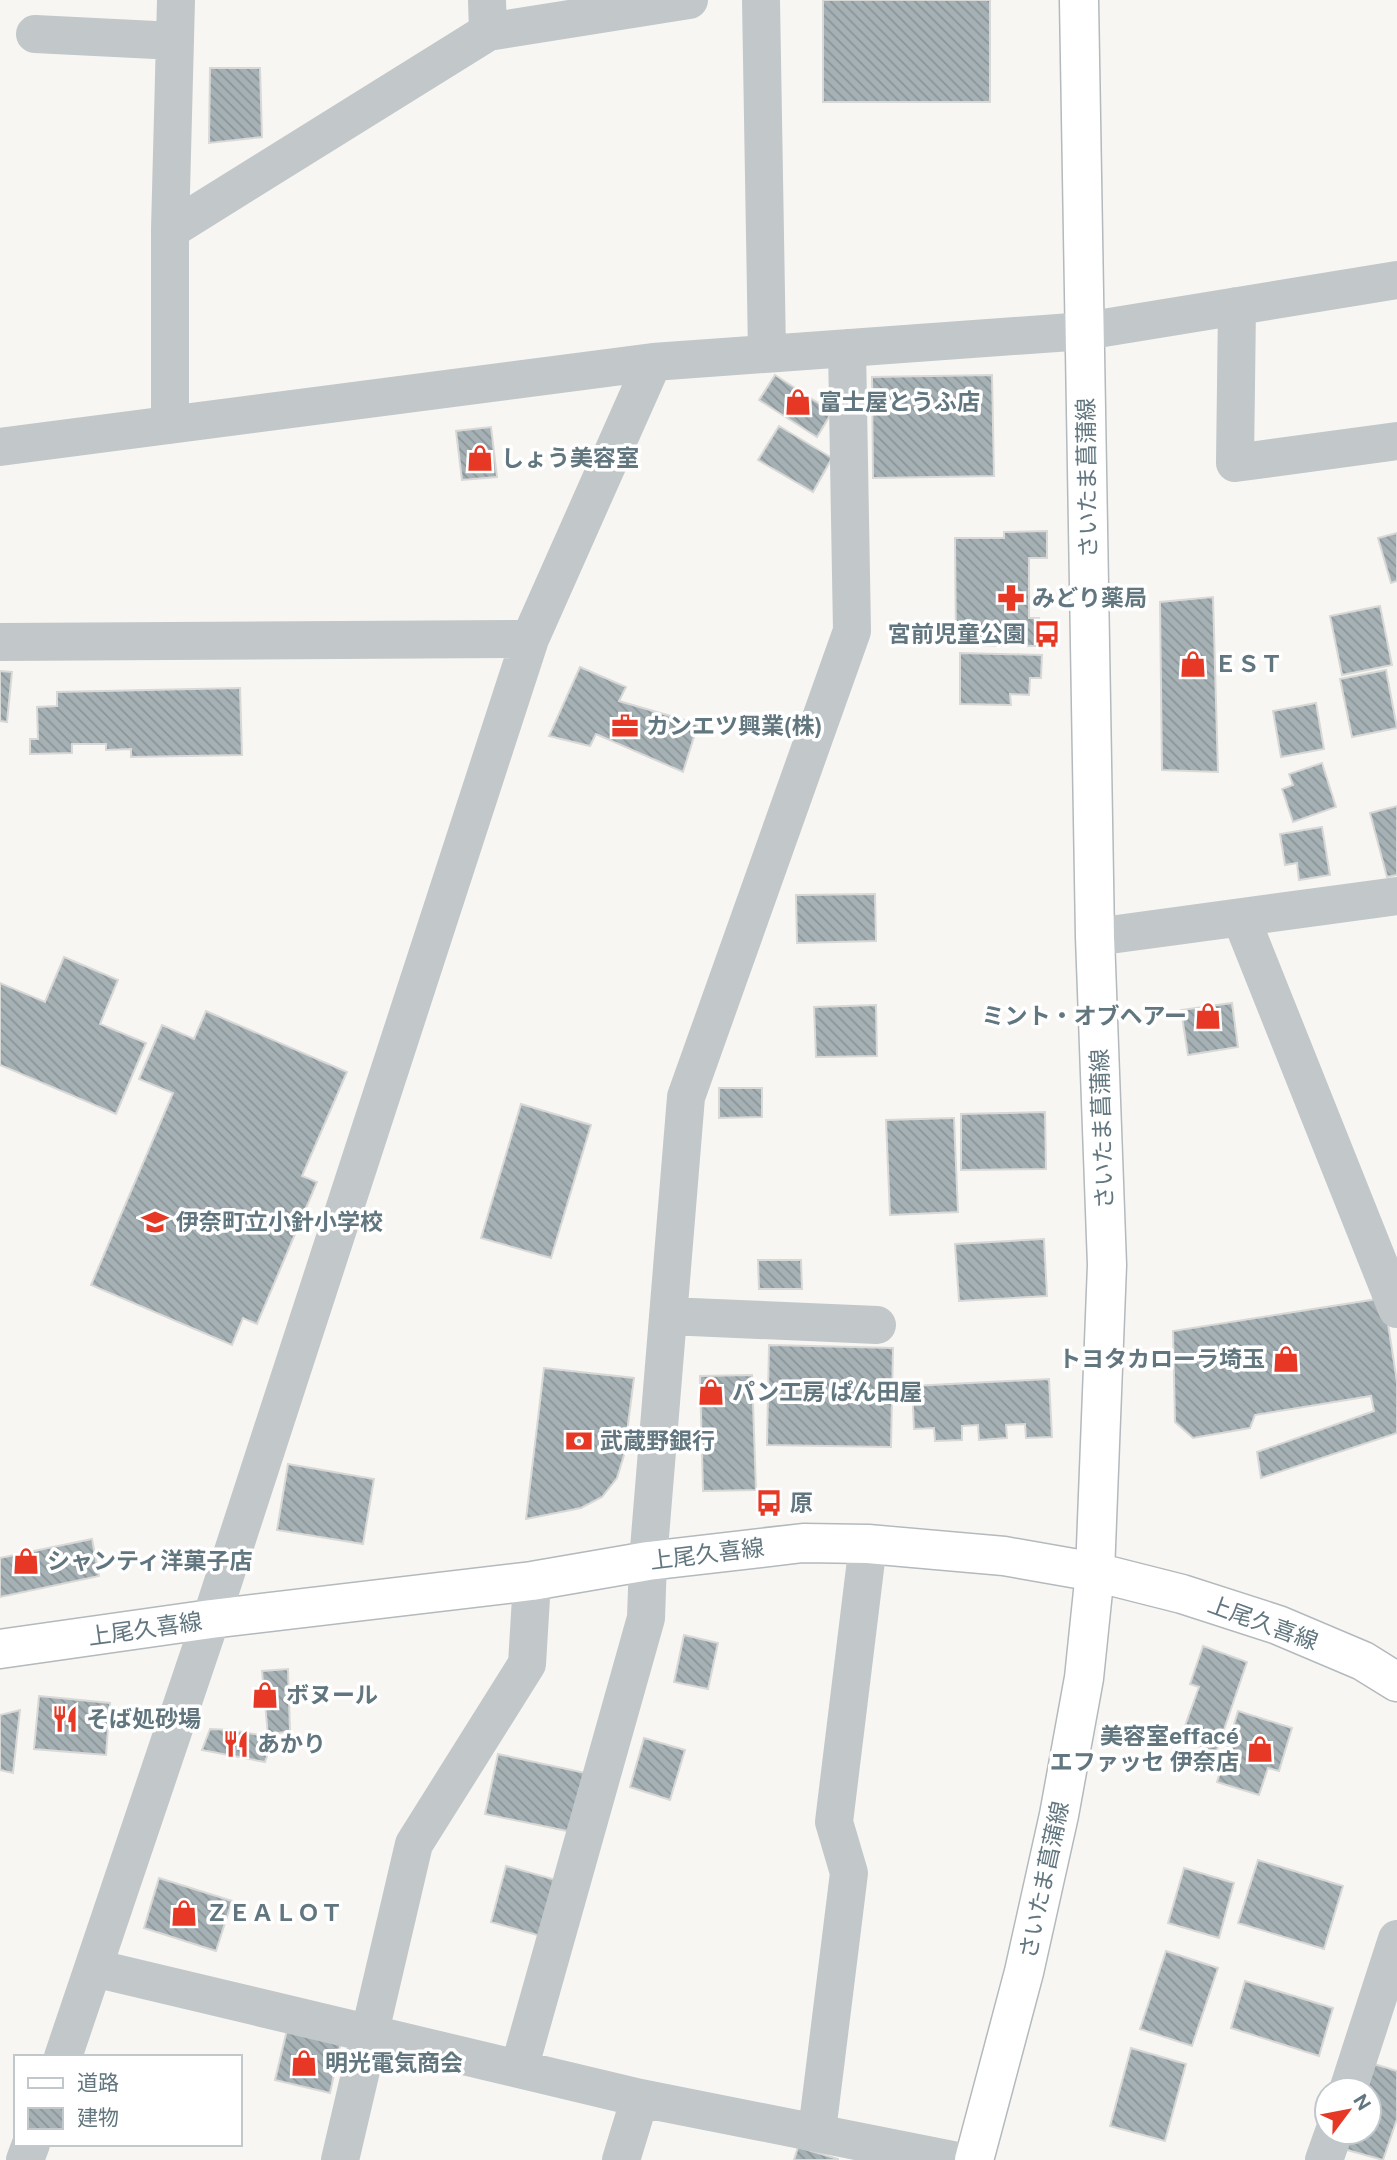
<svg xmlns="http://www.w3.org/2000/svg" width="1397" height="2160" font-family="'Public Sans','Noto Sans JP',sans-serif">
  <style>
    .building { fill: url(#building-back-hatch); stroke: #d8d8d6; stroke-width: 2 }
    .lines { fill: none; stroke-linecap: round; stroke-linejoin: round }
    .major-casing { stroke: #b3b9bc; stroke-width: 41 }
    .minor { stroke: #c2c7c9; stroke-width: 38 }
    .major { stroke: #fff; stroke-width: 38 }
    .labels { text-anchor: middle; stroke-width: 7; stroke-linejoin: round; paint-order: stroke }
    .poi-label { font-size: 23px; font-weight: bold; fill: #61767f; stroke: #fff; text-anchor: start }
    .street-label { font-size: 23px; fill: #61767f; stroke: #fff }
  </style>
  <defs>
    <pattern id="building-back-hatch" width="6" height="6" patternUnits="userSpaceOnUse" patternTransform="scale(1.75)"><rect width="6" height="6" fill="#a6b1b5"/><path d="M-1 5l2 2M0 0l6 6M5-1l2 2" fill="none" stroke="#8b9598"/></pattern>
  </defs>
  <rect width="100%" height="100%" fill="#f7f6f3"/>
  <path class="building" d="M823,0H990V102H823Z
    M210,68H260L262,137L209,143Z
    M775,375L832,412L817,437L759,400Z
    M992,375L994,476L873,478L872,377Z
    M779,426L832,458L813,492L758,460Z
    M491,427L497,477L462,480L456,431Z
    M1047,531V558H1029V618H1039L1040,646H956L955,538H1004V532Z
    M1397,533V581L1391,583L1378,538Z
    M1213,597L1218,772L1162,770L1160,602Z
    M1380,606L1392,665L1342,675L1330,616Z
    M960,653L1042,655L1041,678H1030L1029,695L1010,694L1011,705L960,704Z
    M580,667L626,687L619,701L698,724L683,772L596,734L590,746L549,736Z
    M1386,670L1397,728L1352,737L1340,679Z
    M0,671L12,672L7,722L0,721Z
    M240,688L242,755L131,757V749L106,750V744H72V753L30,754V739H38L37,707L57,706V692Z
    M1316,703L1324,749L1281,757L1273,711Z
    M1322,763L1336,807L1293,822L1282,789L1293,785L1289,774Z
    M1397,806V875L1387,877L1370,813Z
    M1322,827L1330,875L1299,880L1297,863L1285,865L1280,834Z
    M875,894L876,941L797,943L796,895Z
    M64,957L118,980L100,1024L146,1043L116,1114L0,1065V983L45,1002Z
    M1232,1003L1238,1047L1188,1055L1181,1010Z
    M876,1005L877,1056L816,1057L814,1007Z
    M206,1011L347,1072L302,1176L317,1182L257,1324L243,1318L232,1345L91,1285L173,1093L139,1079L162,1025L194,1039Z
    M719,1088H762V1117L719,1118Z
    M521,1104L591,1125L551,1258L481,1238Z
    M1045,1112L1046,1169L961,1170V1114Z
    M954,1118L958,1212L890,1215L886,1120Z
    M1044,1239L1047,1296L959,1301L955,1244Z
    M758,1260H801L802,1289H759Z
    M1384,1298L1397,1382V1433L1261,1478L1257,1452L1374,1411L1371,1396L1255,1415L1250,1428L1193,1438L1175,1422L1173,1331Z
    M769,1345L893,1348L891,1447L767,1445Z
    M544,1368L634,1378L624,1455L617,1478L602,1497L581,1508L526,1519Z
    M752,1375L756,1490L703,1491L700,1376Z
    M1049,1379L1052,1437L1026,1438L1025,1424L1006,1425L1007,1438L979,1440L978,1425L962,1426V1440L935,1441L934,1428L914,1429L912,1386Z
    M288,1464L374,1479L363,1544L277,1530Z
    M92,1539L99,1576L0,1597V1558Z
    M684,1635L718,1643L708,1689L674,1682Z
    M1203,1646L1247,1662L1216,1753L1180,1740L1199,1687L1190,1684Z
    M288,1669L290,1731L268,1735L262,1671Z
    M39,1696L110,1703L106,1755L34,1749Z
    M20,1710L13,1773L0,1770V1715Z
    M1238,1711L1292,1728L1279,1771L1268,1768L1259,1795L1217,1782Z
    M210,1729L232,1730L259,1735L270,1747L265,1762L202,1750Z
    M644,1738L685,1750L670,1800L630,1787Z
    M498,1754L590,1774L577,1833L485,1814Z
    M1258,1860L1343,1886L1324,1949L1238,1923Z
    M506,1866L563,1882L548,1938L491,1922Z
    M1184,1868L1234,1883L1219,1938L1168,1923Z
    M159,1878L232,1901L216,1951L144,1928Z
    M1166,1951L1218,1968L1192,2046L1140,2029Z
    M1245,1981L1333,2008L1319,2056L1231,2028Z
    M287,2030L341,2042L330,2093L275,2080Z
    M1131,2048L1186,2064L1165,2141L1110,2126Z
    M1368,2062L1397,2071V2119L1383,2160L1340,2148L1345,2132H1369V2090H1359Z
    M798,2147L838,2159V2160H794Z"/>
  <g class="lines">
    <defs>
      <path id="major" d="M0,1649L211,1619L532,1581L648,1561L803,1543L868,1544L1004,1556L1095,1572L1182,1594L1278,1625L1363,1661L1397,1682
        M974,2160L1024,1972L1059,1815L1084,1678L1095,1572L1107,1265L1095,937L1079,0"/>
    </defs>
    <use href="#major" class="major-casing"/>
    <path class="minor" d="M487,0L488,32L689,0
      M761,0L767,353
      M35,34L175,41
      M170,230L488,32
      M1237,306L1235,463L1397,441
      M170,425V230L176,0
      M0,447L653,362L1085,331L1397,280
      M0,642L530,639
      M1241,918L1397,1309
      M1095,937L1397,896
      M668,1316L877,1325
      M94,1968L640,2098L952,2160
      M63,2057L211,1619L530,639L653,362
      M519,2069L646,1618L648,1561L686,1097L852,631L847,348
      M1348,2090L1397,1939
      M817,2131L849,1873L834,1822L868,1544
      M25,2160L31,2144
      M340,2160L414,1844L527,1664L532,1581
      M621,2160L640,2098
      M1324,2160L1334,2132"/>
    <use href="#major" class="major"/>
  </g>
  <defs>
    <symbol id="shop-bare" viewBox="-9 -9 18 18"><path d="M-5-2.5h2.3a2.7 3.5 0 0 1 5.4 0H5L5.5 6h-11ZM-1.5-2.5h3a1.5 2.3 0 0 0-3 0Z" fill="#e63824" stroke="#fff" stroke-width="2.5" paint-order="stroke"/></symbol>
    <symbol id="pharmacy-bare" viewBox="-9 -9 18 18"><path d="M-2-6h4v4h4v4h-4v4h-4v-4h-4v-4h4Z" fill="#e63824" stroke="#fff" stroke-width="2.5" paint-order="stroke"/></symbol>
    <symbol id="bus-bare" viewBox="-9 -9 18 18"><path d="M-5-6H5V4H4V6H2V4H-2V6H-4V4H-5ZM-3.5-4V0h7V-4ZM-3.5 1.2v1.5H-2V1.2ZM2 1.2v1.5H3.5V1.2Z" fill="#e63824" stroke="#fff" stroke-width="2.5" paint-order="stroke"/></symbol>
    <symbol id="office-bare" viewBox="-9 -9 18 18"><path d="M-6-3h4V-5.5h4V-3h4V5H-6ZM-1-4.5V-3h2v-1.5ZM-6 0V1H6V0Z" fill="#e63824" stroke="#fff" stroke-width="2.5" paint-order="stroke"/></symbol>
    <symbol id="school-bare" viewBox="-9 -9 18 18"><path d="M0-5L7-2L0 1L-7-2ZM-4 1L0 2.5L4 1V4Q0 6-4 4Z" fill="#e63824" stroke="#fff" stroke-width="2.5" paint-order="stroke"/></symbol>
    <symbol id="bank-bare" viewBox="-9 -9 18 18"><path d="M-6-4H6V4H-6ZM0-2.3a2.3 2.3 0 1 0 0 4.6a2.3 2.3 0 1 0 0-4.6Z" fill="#e63824" stroke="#fff" stroke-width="2.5" paint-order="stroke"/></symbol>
    <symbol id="restaurant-bare" viewBox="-9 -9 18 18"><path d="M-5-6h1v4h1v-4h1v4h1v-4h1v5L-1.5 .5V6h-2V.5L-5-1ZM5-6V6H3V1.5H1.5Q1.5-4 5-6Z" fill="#e63824" stroke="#fff" stroke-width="2.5" paint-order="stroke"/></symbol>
  </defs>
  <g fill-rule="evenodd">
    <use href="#shop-bare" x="779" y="383" width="38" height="38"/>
    <use href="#shop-bare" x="461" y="439" width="38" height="38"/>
    <use href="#pharmacy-bare" x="992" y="579" width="38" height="38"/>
    <use href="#bus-bare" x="1028" y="615" width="38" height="38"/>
    <use href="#shop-bare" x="1174" y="645" width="38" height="38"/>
    <use href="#office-bare" x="606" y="707" width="38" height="38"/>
    <use href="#shop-bare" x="1189" y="997" width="38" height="38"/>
    <use href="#school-bare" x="136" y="1203" width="38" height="38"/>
    <use href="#shop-bare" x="1267" y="1340" width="38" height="38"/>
    <use href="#shop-bare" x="692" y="1373" width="38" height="38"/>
    <use href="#bank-bare" x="560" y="1422" width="38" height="38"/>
    <use href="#bus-bare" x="750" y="1484" width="38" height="38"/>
    <use href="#shop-bare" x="7" y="1542" width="38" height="38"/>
    <use href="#shop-bare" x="246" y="1676" width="38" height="38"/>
    <use href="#restaurant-bare" x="46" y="1700" width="38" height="38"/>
    <use href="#restaurant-bare" x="217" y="1725" width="38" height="38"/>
    <use href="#shop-bare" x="1241" y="1730" width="38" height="38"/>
    <use href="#shop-bare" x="165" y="1894" width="38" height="38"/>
    <use href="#shop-bare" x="285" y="2044" width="38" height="38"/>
  </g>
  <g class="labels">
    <g class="poi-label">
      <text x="819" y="410">富士屋とうふ店</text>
      <text x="501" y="466">しょう美容室</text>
      <text x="1032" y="606">みどり薬局</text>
      <text x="1026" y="642" text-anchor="end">宮前児童公園</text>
      <text x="1214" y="672">ＥＳＴ</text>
      <text x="646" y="734">カンエツ興業(株)</text>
      <text x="1187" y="1024" text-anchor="end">ミント・オブヘアー</text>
      <text x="176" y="1230">伊奈町立小針小学校</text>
      <text x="1265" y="1367" text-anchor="end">トヨタカローラ埼玉</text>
      <text x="732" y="1400">パン工房 ぱん田屋</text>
      <text x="600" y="1449">武蔵野銀行</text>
      <text x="790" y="1511">原</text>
      <text x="47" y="1569">シャンティ洋菓子店</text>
      <text x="286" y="1703">ボヌール</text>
      <text x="86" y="1727">そば処砂場</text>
      <text x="1239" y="1744" text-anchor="end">美容室effacé<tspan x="1239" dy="26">エファッセ 伊奈店</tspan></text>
      <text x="257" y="1752">あかり</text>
      <text x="205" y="1921">ＺＥＡＬＯＴ</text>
      <text x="325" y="2071">明光電気商会</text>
    </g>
    <g class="street-label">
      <text transform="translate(1087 478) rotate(-91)" y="8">さいたま菖蒲線</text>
      <text transform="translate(1102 1129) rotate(-92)" y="8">さいたま菖蒲線</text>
      <text transform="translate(707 1554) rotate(-7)" y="8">上尾久喜線</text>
      <text transform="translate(1263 1623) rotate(20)" y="8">上尾久喜線</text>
      <text transform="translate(145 1629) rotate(-8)" y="8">上尾久喜線</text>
      <text transform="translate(1044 1880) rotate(-78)" y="8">さいたま菖蒲線</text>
    </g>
  </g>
  <rect x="14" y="2055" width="228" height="91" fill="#ffffff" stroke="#c0c8cc" stroke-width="2"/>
  <rect x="28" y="2078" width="35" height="10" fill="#ffffff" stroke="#c0c8cc" stroke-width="2"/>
  <text x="77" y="2090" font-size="21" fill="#61767f">道路</text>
  <rect x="28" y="2108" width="35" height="21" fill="url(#building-back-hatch)" stroke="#c0c8cc" stroke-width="2"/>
  <text x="77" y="2125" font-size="21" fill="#61767f">建物</text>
  <g transform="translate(1348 2111) rotate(58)"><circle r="33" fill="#ffffff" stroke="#c0c8cc" stroke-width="2"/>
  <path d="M0-5L12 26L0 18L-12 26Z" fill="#e63824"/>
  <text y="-10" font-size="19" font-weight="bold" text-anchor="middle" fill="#61767f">N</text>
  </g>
</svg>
